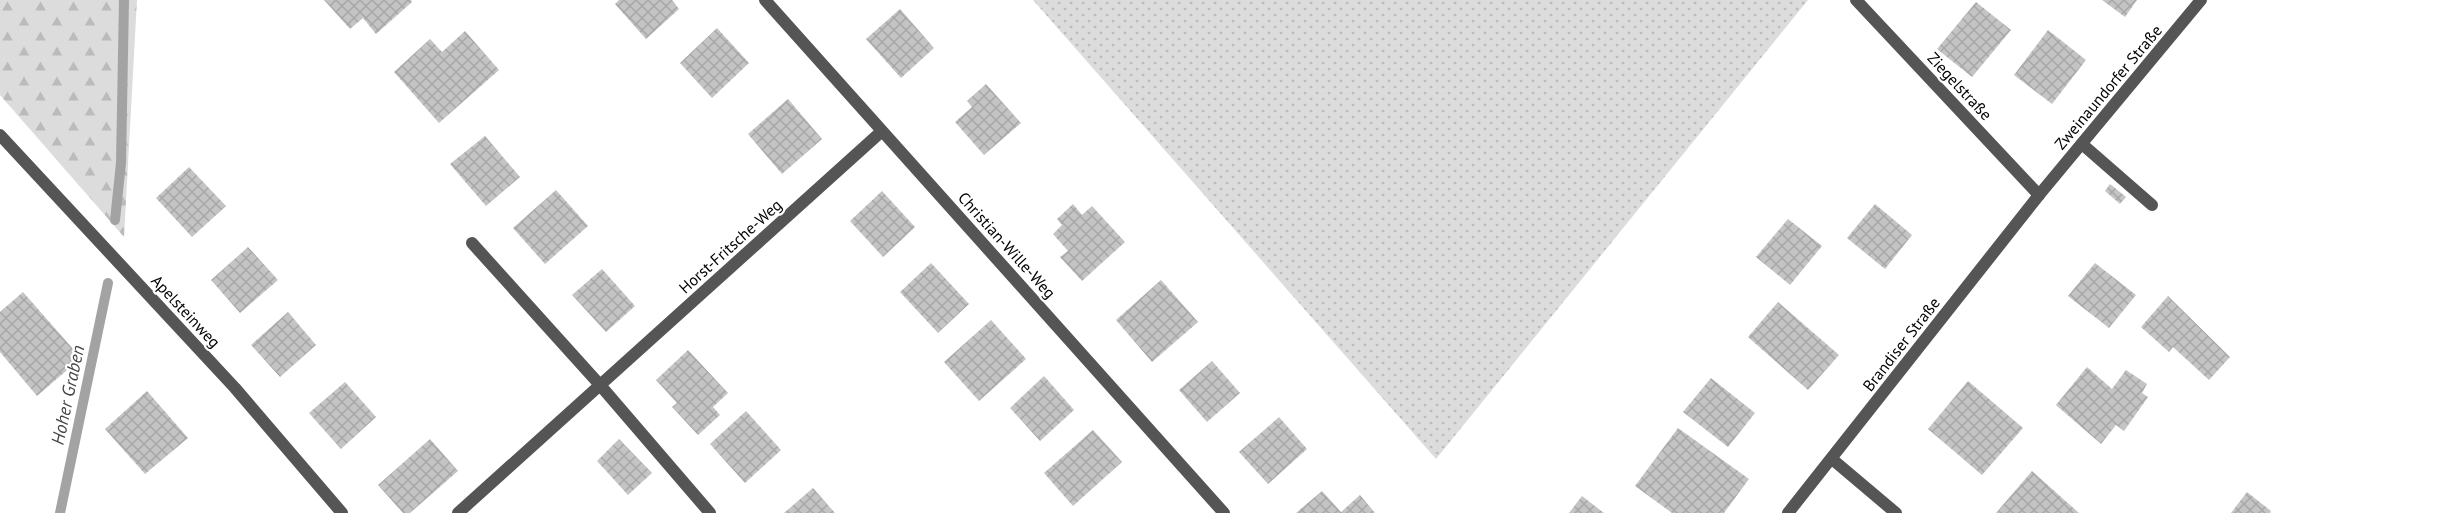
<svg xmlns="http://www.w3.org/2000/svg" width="2445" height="513" font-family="'PT Sans',sans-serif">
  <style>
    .grass { fill: url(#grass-dots) }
    .forest { fill: url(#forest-firs) }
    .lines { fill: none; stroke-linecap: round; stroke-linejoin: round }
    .stream { stroke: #a3a3a3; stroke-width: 10 }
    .building { fill: url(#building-cross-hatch) }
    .service { stroke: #555; stroke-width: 12 }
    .minor { stroke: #555; stroke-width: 12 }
    .tertiary { stroke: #555; stroke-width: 12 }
    .labels { text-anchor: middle; stroke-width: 4.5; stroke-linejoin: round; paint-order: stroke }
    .street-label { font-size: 16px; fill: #000; stroke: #fff }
    .water-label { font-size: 18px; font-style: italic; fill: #444; stroke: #fff }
  </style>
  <defs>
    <pattern id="grass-dots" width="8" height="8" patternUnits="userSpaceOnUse" patternTransform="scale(1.5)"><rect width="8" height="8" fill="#dcdcdc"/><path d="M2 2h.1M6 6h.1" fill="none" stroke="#bbb" stroke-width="1.8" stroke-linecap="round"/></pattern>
    <pattern id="forest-firs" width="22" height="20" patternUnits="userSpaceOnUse" patternTransform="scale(1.5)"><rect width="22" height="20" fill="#dcdcdc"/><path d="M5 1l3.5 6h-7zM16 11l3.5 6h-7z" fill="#bbb"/></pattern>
    <pattern id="building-cross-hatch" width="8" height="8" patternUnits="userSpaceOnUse" patternTransform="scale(1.5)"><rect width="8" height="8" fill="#c4c4c4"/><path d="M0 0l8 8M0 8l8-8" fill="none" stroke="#a7a7a7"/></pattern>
  </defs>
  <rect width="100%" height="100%" fill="#fff"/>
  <path class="grass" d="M1033,0H1808L1436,459Z"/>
  <path class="forest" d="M0,0H137L124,237L0,95Z"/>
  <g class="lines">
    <path class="stream" d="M115,220L121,163L124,0
      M60,513L108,283"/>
  </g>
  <path class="building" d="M324,0H411L412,2L376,34L363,18L350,29Z
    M619,0H672L679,9L646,39L615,4Z
    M2102,0H2137L2125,17Z
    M1976,2L2011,30L1972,77L1937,49Z
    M900,9L934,48L901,78L866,39Z
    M717,28L749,63L712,98L680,63Z
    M2048,30L2086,60L2052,104L2014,75Z
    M465,31L499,70L439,123L394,72L430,39L442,52Z
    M986,84L1021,123L984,155L955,122L972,107L967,101Z
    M788,99L822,139L782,174L748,134Z
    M485,136L520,177L486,206L450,164Z
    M189,167L226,206L192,237L156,198Z
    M2110,184L2126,197L2120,204L2105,191Z
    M556,190L588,226L545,264L513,228Z
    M882,191L915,227L883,257L850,221Z
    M1073,204L1082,215L1092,206L1125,242L1082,281L1060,257L1068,251L1053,234L1062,225L1057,219Z
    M1875,204L1912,235L1885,269L1847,238Z
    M1788,219L1822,246L1790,285L1756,257Z
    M248,247L278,280L240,313L211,280Z
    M931,263L969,304L938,333L900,292Z
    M2095,263L2136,295L2109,328L2068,296Z
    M602,269L635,306L606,332L572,295Z
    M1161,280L1198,322L1152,362L1116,320Z
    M23,292L81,358L37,396L0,352V312Z
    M2168,296L2230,357L2209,380L2173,347L2169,352L2141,327Z
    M1778,302L1839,355L1808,390L1748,337Z
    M288,312L316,345L280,377L251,345Z
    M991,320L1026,359L979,401L944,362Z
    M688,350L728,393L713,407L720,415L698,435L672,407L677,403L656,380Z
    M1212,361L1240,393L1207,422L1179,390Z
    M2087,367L2112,389L2126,370L2147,384L2142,393L2148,397L2124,431L2116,425L2101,444L2056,405Z
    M1044,376L1074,410L1040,441L1010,408Z
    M1711,378L1755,413L1728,447L1683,412Z
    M1968,381L2023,428L1982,475L1928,429Z
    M345,382L376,417L341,449L309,413Z
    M147,391L188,438L145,474L105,429Z
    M746,411L781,450L745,483L710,444Z
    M1279,417L1307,449L1268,484L1239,452Z
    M1678,428L1749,479L1724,513H1672L1635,486Z
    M1093,430L1122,462L1073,506L1044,473Z
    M430,439L458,471L410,513H403L378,485Z
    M619,439L652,473L628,495L597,461Z
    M2032,471L2079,513H1996Z
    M813,488L835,513H784Z
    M1322,491L1341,512L1360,495L1375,513H1296Z
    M2247,492L2271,511L2270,513H2231Z
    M1582,496L1604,513H1569Z"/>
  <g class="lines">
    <path class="service" d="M2082,144L2152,205"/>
    <path class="minor" d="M765,0L1224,513
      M1856,0L2039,195
      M0,135L235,388L342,513
      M472,243L600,385L710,513
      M1832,459L1896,513
      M458,513L882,131"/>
    <path class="tertiary" d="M1788,513L2039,195L2201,0"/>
  </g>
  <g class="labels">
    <g class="street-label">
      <text transform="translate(1960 86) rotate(47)" y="6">Ziegelstraße</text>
      <text transform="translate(2108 87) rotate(-50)" y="6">Zweinaundorfer Straße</text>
      <text transform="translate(1007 245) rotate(48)" y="6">Christian-Wille-Weg</text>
      <text transform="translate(730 246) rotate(-42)" y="6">Horst-Fritsche-Weg</text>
      <text transform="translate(186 311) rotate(47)" y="6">Apelsteinweg</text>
      <text transform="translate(1901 344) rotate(-52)" y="6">Brandiser Straße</text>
    </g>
    <g class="water-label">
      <text transform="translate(68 395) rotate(-78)" y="6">Hoher Graben</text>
    </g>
  </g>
</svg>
